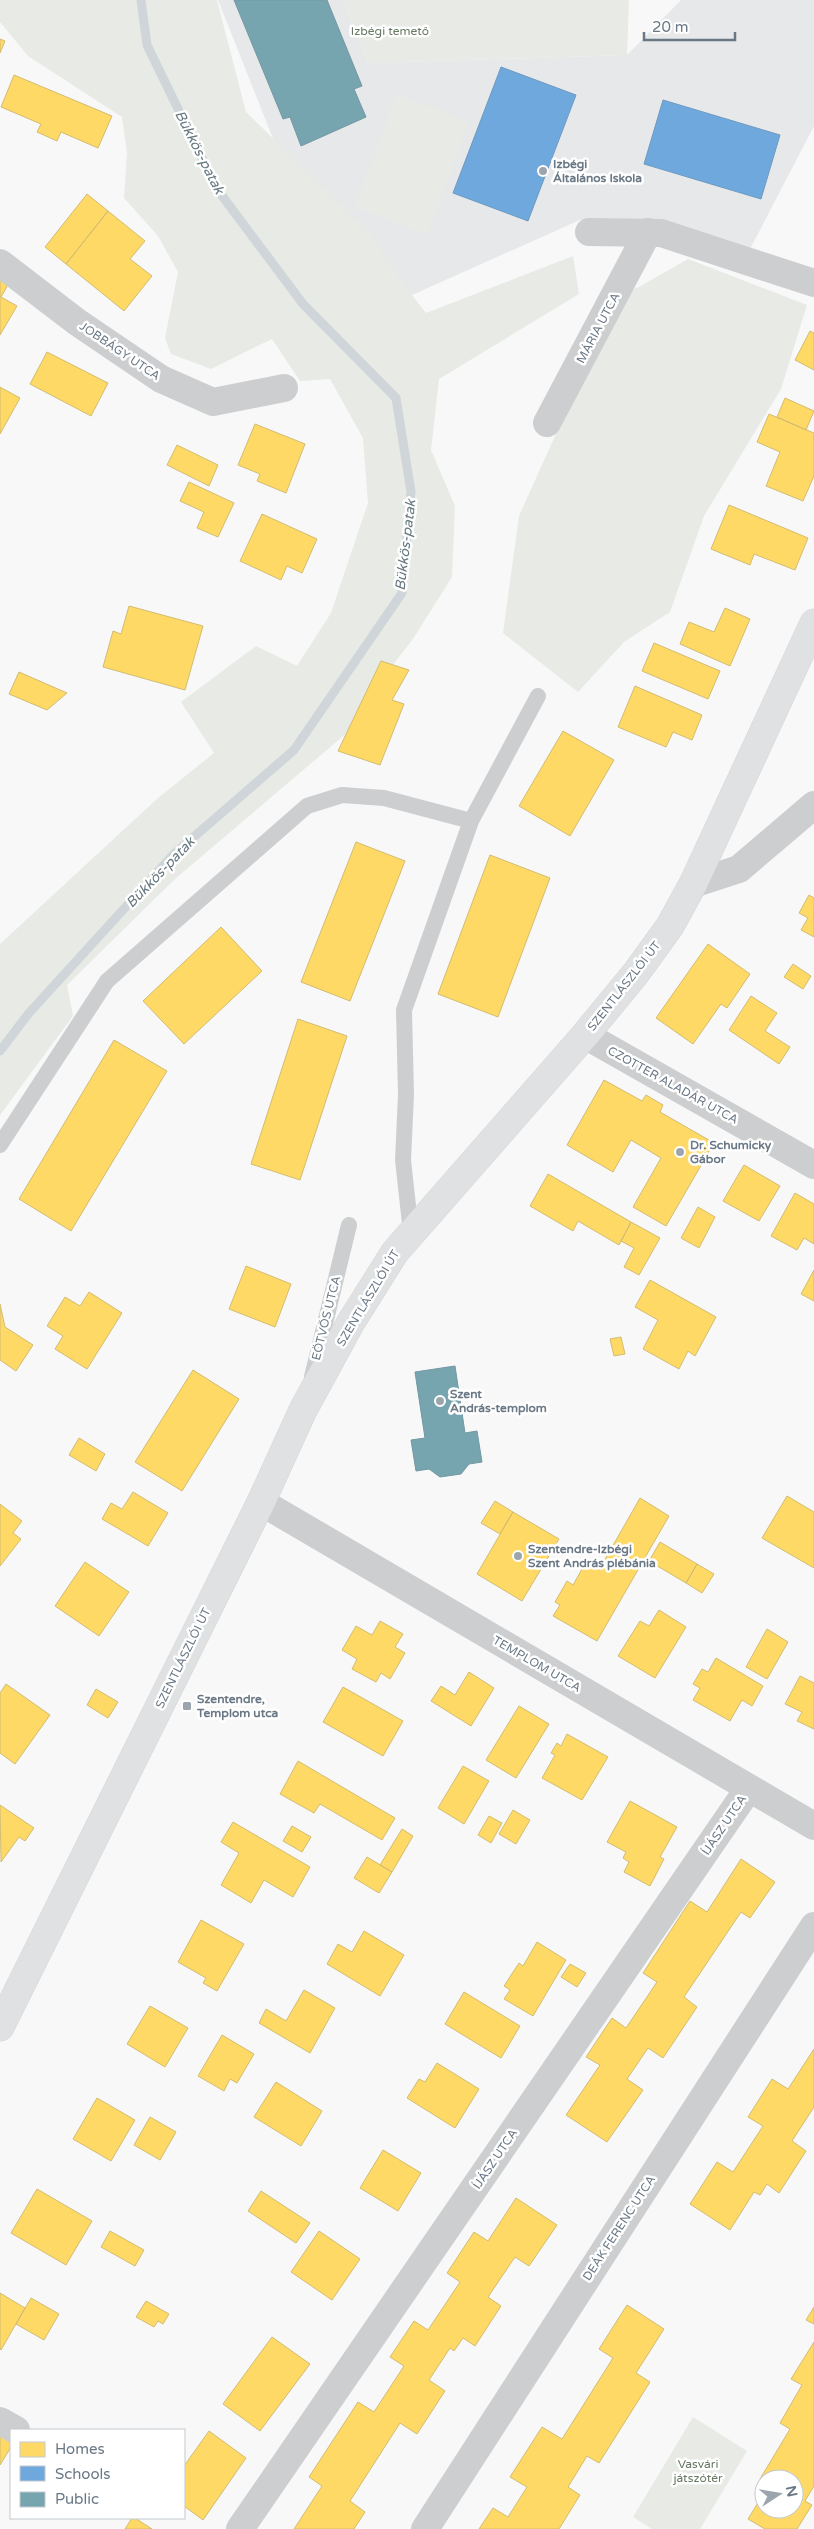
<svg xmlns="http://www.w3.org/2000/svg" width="814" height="2529" font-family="'Varela Round',sans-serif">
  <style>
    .built { fill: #e7e8e9 }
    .green { fill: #e7eae5 }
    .homes { fill: #ffd966; stroke: #d2bc70 }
    .schools { fill: #6fa8dc; stroke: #6e9ac2 }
    .public { fill: #76a5af; stroke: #7298a3 }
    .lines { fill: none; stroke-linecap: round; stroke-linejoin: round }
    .stream { stroke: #cfd5d9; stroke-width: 9 }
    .secondary-casing { stroke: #d5d6d7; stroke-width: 29 }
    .lane { stroke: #cdcecf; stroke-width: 16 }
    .street { stroke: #cdcecf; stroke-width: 28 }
    .secondary { stroke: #e0e1e2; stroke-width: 28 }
    .poi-dot { fill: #9ca5ae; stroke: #fff; stroke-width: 2 }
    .labels { text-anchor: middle; stroke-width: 5; stroke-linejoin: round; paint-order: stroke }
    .park-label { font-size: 12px; fill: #677864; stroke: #fff }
    .poi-label { font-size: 12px; font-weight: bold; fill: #6a7886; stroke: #fff; text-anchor: start }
    .street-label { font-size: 12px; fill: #6a7886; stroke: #fff }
    .water-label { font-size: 14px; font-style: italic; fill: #667881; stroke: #fff }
  </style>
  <rect width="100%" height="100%" fill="#f8f8f8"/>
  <path class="built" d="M218,0H343L368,63L627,55L681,0H814V126L749,251L663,220H580L394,303L274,141Z"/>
  <path class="green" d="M0,0H217L246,112L371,234L393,271L426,313L573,256L579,294L439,379L431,450L455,506L452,577L413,639L382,679L355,726L175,879L67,985L73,1016L0,1115V944L158,798L214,753L181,702L256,646L297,666L331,613L368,503L363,438L330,379L300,381L272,339L211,369L171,354L165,338L178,272L158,236L124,198L127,153L122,117L28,56L0,22Z
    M343,0H629L627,55L368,63Z
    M397,94L469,122L427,235L355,207Z
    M688,259L807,305L781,389L704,516L670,612L624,642L578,692L503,633L519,516L619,294L639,287Z
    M693,2417L747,2451L700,2529H652L633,2517Z"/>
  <path class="homes" d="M0,39L5,41L0,53Z
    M14,75L112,116L98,148L61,132L57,141L37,132L41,124L1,107Z
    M87,194L108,211L66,264L45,247Z
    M108,211L145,241L130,259L152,276L124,311L66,264Z
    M0,278L9,283L1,297L17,306L0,335Z
    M810,331L814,333V370L795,360Z
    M47,352L108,383L91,416L30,384Z
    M0,387L20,398L0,434Z
    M785,398L814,411L806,430L777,417Z
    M769,414L814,433V476L803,501L766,486L780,452L757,442Z
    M255,424L305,444L286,493L257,481L260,474L238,465Z
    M177,445L218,465L209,486L167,465Z
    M189,482L234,503L218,537L197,528L204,512L180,501Z
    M729,505L808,538L795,570L754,554L750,565L711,549Z
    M262,514L317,539L302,573L287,566L281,580L240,561Z
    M129,606L203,626L185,690L103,667L113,631L121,634Z
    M725,608L750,619L730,666L680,644L689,622L714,632Z
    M654,643L720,671L708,699L642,671Z
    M381,661L409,670L392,700L404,704L380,765L338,751Z
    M19,672L67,693L47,710L9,694Z
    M635,686L702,715L692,740L673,732L666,747L618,727Z
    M563,731L614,760L570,836L519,806Z
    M356,842L405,861L350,1001L301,982Z
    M490,855L550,878L498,1017L438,994Z
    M809,895L814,898V937L801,930L808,918L799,913Z
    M221,927L262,971L184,1044L143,1001Z
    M708,944L750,974L727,1008L721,1004L693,1044L656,1018Z
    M793,964L811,976L803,989L784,977Z
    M751,996L777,1013L765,1031L790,1047L779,1064L729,1030Z
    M298,1019L347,1036L300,1180L251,1164Z
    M114,1040L167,1071L71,1231L19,1199Z
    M604,1080L642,1101L646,1095L663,1105L660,1112L714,1143L666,1226L633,1207L661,1158L631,1140L613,1172L567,1145Z
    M744,1165L780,1186L759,1221L723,1201Z
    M548,1174L631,1222L619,1245L578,1221L573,1231L530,1206Z
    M795,1193L814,1204V1244L804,1238L797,1250L771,1236Z
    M698,1207L715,1217L699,1248L681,1238Z
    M631,1222L660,1238L639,1275L624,1267L634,1248L621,1241Z
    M246,1266L291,1284L275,1327L229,1309Z
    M814,1270V1301L801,1294Z
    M650,1280L716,1317L695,1356L688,1351L679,1369L643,1349L658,1320L635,1307Z
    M89,1292L122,1313L87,1369L55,1349L63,1336L47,1326L65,1297L80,1306Z
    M0,1304L5,1327L33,1345L16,1371L0,1360Z
    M621,1337L625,1354L614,1356L610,1339Z
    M193,1370L239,1399L182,1491L135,1462Z
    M79,1438L105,1454L96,1471L69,1455Z
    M133,1492L168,1513L148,1546L102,1519L111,1503L122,1509Z
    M787,1496L814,1512V1568L762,1538Z
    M640,1498L669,1516L597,1641L553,1616L560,1605L555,1602L567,1581L573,1585L586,1562L599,1570Z
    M495,1501L513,1512L500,1534L481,1523Z
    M0,1504L22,1521L13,1533L21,1539L0,1566Z
    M513,1512L559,1539L522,1601L477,1574Z
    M660,1542L697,1564L686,1583L649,1561Z
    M85,1562L129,1592L99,1636L55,1606Z
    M697,1564L714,1574L702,1593L686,1583Z
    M659,1610L686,1627L655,1678L618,1656L640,1621L649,1626Z
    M380,1621L403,1634L395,1647L405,1653L390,1679L381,1673L376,1682L352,1669L357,1659L342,1650L356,1626L372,1635Z
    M767,1629L788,1642L767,1679L746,1667Z
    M716,1658L763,1686L752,1706L742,1700L730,1721L693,1700L700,1688L693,1684L702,1669L708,1672Z
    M469,1672L494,1688L471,1726L431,1701L441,1686L455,1695Z
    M800,1676L814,1683V1729L797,1721L802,1712L785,1704Z
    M6,1684L50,1715L15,1764L0,1753V1693Z
    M343,1687L403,1721L383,1756L323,1722Z
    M96,1689L118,1702L108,1718L87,1705Z
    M519,1706L549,1724L516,1778L486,1760Z
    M567,1734L608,1757L582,1800L542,1778L555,1755L551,1753L557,1743L561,1746Z
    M298,1761L395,1818L382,1840L320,1804L314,1813L280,1794Z
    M463,1766L489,1781L464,1824L438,1808Z
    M630,1801L677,1827L660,1857L664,1859L650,1886L624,1872L629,1862L623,1858L626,1852L607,1842Z
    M0,1805L34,1828L25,1841L19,1837L1,1862Z
    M513,1810L530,1820L516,1844L499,1834Z
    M489,1816L502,1823L491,1843L478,1835Z
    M233,1822L310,1867L293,1897L264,1880L251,1903L221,1885L239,1853L221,1842Z
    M292,1826L311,1837L302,1852L283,1841Z
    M402,1829L413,1836L392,1872L380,1865Z
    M367,1857L392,1872L379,1893L354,1878Z
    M741,1859L775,1882L750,1918L741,1912L684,1997L697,2007L663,2058L648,2048L627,2079L643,2090L607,2142L566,2115L600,2065L586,2057L612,2018L626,2028L657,1982L643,1973L690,1901L707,1912Z
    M201,1920L244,1944L217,1991L203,1983L206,1978L178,1962Z
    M364,1931L404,1955L380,1996L327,1964L338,1944L352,1952Z
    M537,1942L566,1960L533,2016L504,1999L510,1990L504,1986L519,1963L523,1966Z
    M570,1964L586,1973L577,1987L561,1977Z
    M304,1990L335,2008L310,2053L259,2023L266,2009L286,2021Z
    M464,1992L520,2026L501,2058L445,2024Z
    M150,2006L188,2028L165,2067L127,2044Z
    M222,2035L254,2054L237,2083L230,2079L224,2091L198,2076Z
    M814,2049V2107L792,2141L806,2151L779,2193L767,2184L760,2195L754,2192L730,2230L690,2204L717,2162L733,2172L763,2126L748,2117L772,2079L788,2089Z
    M437,2063L479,2089L455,2128L407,2098L419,2079L425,2082Z
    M276,2082L322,2111L301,2146L254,2117Z
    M97,2098L135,2120L111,2161L73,2139Z
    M150,2117L176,2132L160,2160L134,2145Z
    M383,2150L421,2173L398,2211L360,2188Z
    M37,2189L92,2221L66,2265L11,2233Z
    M261,2191L310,2223L296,2243L248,2211Z
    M516,2198L557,2225L529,2266L515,2257L488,2297L501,2306L475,2346L463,2338L454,2351L450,2348L429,2380L445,2391L417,2434L400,2423L350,2501L365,2512L354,2529H294L322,2486L309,2477L358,2402L374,2412L404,2366L390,2357L414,2321L428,2330L460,2282L447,2273L474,2232L488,2241Z
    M110,2231L144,2250L135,2266L101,2247Z
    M319,2231L360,2259L332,2300L291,2272Z
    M0,2293L25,2308L1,2350L0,2349Z
    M31,2298L59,2314L44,2340L16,2324Z
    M146,2301L169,2314L163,2324L158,2321L154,2327L136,2317Z
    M627,2305L664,2329L636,2373L650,2382L599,2463L587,2456L568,2487L580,2495L559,2529H479L493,2508L508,2517L527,2487L510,2477L542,2427L562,2439L613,2358L599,2349Z
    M814,2307V2324L806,2320Z
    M272,2337L310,2364L260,2431L223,2404Z
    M814,2342V2486L805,2501L812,2505L797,2529H765L748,2519L764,2493V2509H794V2479L764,2481L760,2479L790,2429L780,2423L802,2385L791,2379Z
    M0,2428L11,2435V2447L0,2465Z
    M209,2431L246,2458L203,2520L184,2506V2466Z
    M132,2518H135L152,2529H125Z"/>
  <path class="schools" d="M501,67L576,95L528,221L453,193Z
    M663,100L780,135L761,199L644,164Z"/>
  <path class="public" d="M234,0H327L362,86L354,89L366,117L301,146L290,117L283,119Z
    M455,1366L465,1433L477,1431L482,1462L469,1464L461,1474L440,1477L429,1469L416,1471L411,1440L425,1438L415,1372Z"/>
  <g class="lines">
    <path class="stream" d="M0,1051L29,1013L173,855L294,750L402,593L411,492L396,398L303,304L217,189L147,45L141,0"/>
    <defs>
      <path id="secondary" d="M0,2027L261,1502L303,1410L351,1322L395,1252L585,1035L636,973L670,926L693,884L814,623"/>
    </defs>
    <use href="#secondary" class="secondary-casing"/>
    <path class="lane" d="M0,1145L107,981L307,806L342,795L384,798L471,821
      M411,1233L403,1160L406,1095L404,1010L471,821L538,696
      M312,1377L349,1225"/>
    <path class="street" d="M589,232L661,233L814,283
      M0,263L77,322L161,379L213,402L284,388
      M547,423L648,232
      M693,884L739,869L814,805
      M585,1035L814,1165
      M261,1502L814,1826
      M0,2421L16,2430
      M240,2529L749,1788
      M425,2529L814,1926"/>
    <use href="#secondary" class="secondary"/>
  </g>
  <g class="poi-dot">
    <circle cx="543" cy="171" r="5"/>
    <circle cx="680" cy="1152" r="5"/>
    <circle cx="440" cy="1401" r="5"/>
    <circle cx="518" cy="1556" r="5"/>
    <rect x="182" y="1701" width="10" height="10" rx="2.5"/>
  </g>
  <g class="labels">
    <g class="park-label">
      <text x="390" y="35">Izbégi temető</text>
      <text x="698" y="2468">Vasvári<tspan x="698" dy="14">játszótér</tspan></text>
    </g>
    <g class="poi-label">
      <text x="553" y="168">Izbégi<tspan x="553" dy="14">Általános Iskola</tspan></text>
      <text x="690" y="1149">Dr. Schumicky<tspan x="690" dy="14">Gábor</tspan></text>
      <text x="450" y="1398">Szent<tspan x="450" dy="14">András-templom</tspan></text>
      <text x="528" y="1553">Szentendre-Izbégi<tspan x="528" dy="14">Szent András plébánia</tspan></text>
      <text x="197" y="1703">Szentendre,<tspan x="197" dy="14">Templom utca</tspan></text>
    </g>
    <g class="street-label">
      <text transform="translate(598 328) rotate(-62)" y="4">MÁRIA UTCA</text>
      <text transform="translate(120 351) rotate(34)" y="4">JOBBÁGY UTCA</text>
      <text transform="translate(624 986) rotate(-52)" y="4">SZENTLÁSZLÓI ÚT</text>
      <text transform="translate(673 1085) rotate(29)" y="4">CZOTTER ALADÁR UTCA</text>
      <text transform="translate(368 1298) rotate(-59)" y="4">SZENTLÁSZLÓI ÚT</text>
      <text transform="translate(326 1318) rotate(-76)" y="4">EÖTVÖS UTCA</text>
      <text transform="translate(183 1658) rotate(-64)" y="4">SZENTLÁSZLÓI ÚT</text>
      <text transform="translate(537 1664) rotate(30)" y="4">TEMPLOM UTCA</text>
      <text transform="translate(724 1825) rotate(-56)" y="4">ÍJÁSZ UTCA</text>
      <text transform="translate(495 2159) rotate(-56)" y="4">ÍJÁSZ UTCA</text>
      <text transform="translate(619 2228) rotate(-57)" y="4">DEÁK FERENC UTCA</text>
    </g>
    <g class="water-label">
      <text transform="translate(200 152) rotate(63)" y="5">Bükkös-patak</text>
      <text transform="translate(405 545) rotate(-83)" y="5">Bükkös-patak</text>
      <text transform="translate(160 872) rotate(-46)" y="5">Bükkös-patak</text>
    </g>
  </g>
  <rect x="10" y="2429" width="175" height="90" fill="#ffffff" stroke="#c3c9cf"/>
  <rect x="20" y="2442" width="25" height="15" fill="#ffd966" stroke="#c3c9cf"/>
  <text x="55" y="2454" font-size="15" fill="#6a7886">Homes</text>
  <rect x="20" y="2466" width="25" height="15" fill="#6fa8dc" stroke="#c3c9cf"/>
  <text x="55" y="2479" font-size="15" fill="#6a7886">Schools</text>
  <rect x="20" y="2492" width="25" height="15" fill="#76a5af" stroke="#c3c9cf"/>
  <text x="55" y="2504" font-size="15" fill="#6a7886">Public</text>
  <g transform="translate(779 2494) rotate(78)"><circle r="24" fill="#ffffff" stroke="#c3c9cf"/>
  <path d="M0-4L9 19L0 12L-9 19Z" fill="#9ca5ae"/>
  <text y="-8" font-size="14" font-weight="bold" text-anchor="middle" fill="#6a7886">N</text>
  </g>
  <path d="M644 32v8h91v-8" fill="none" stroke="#6a7886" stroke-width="2.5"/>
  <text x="652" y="32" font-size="15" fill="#6a7886" stroke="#ffffff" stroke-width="4" paint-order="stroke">20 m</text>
</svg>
